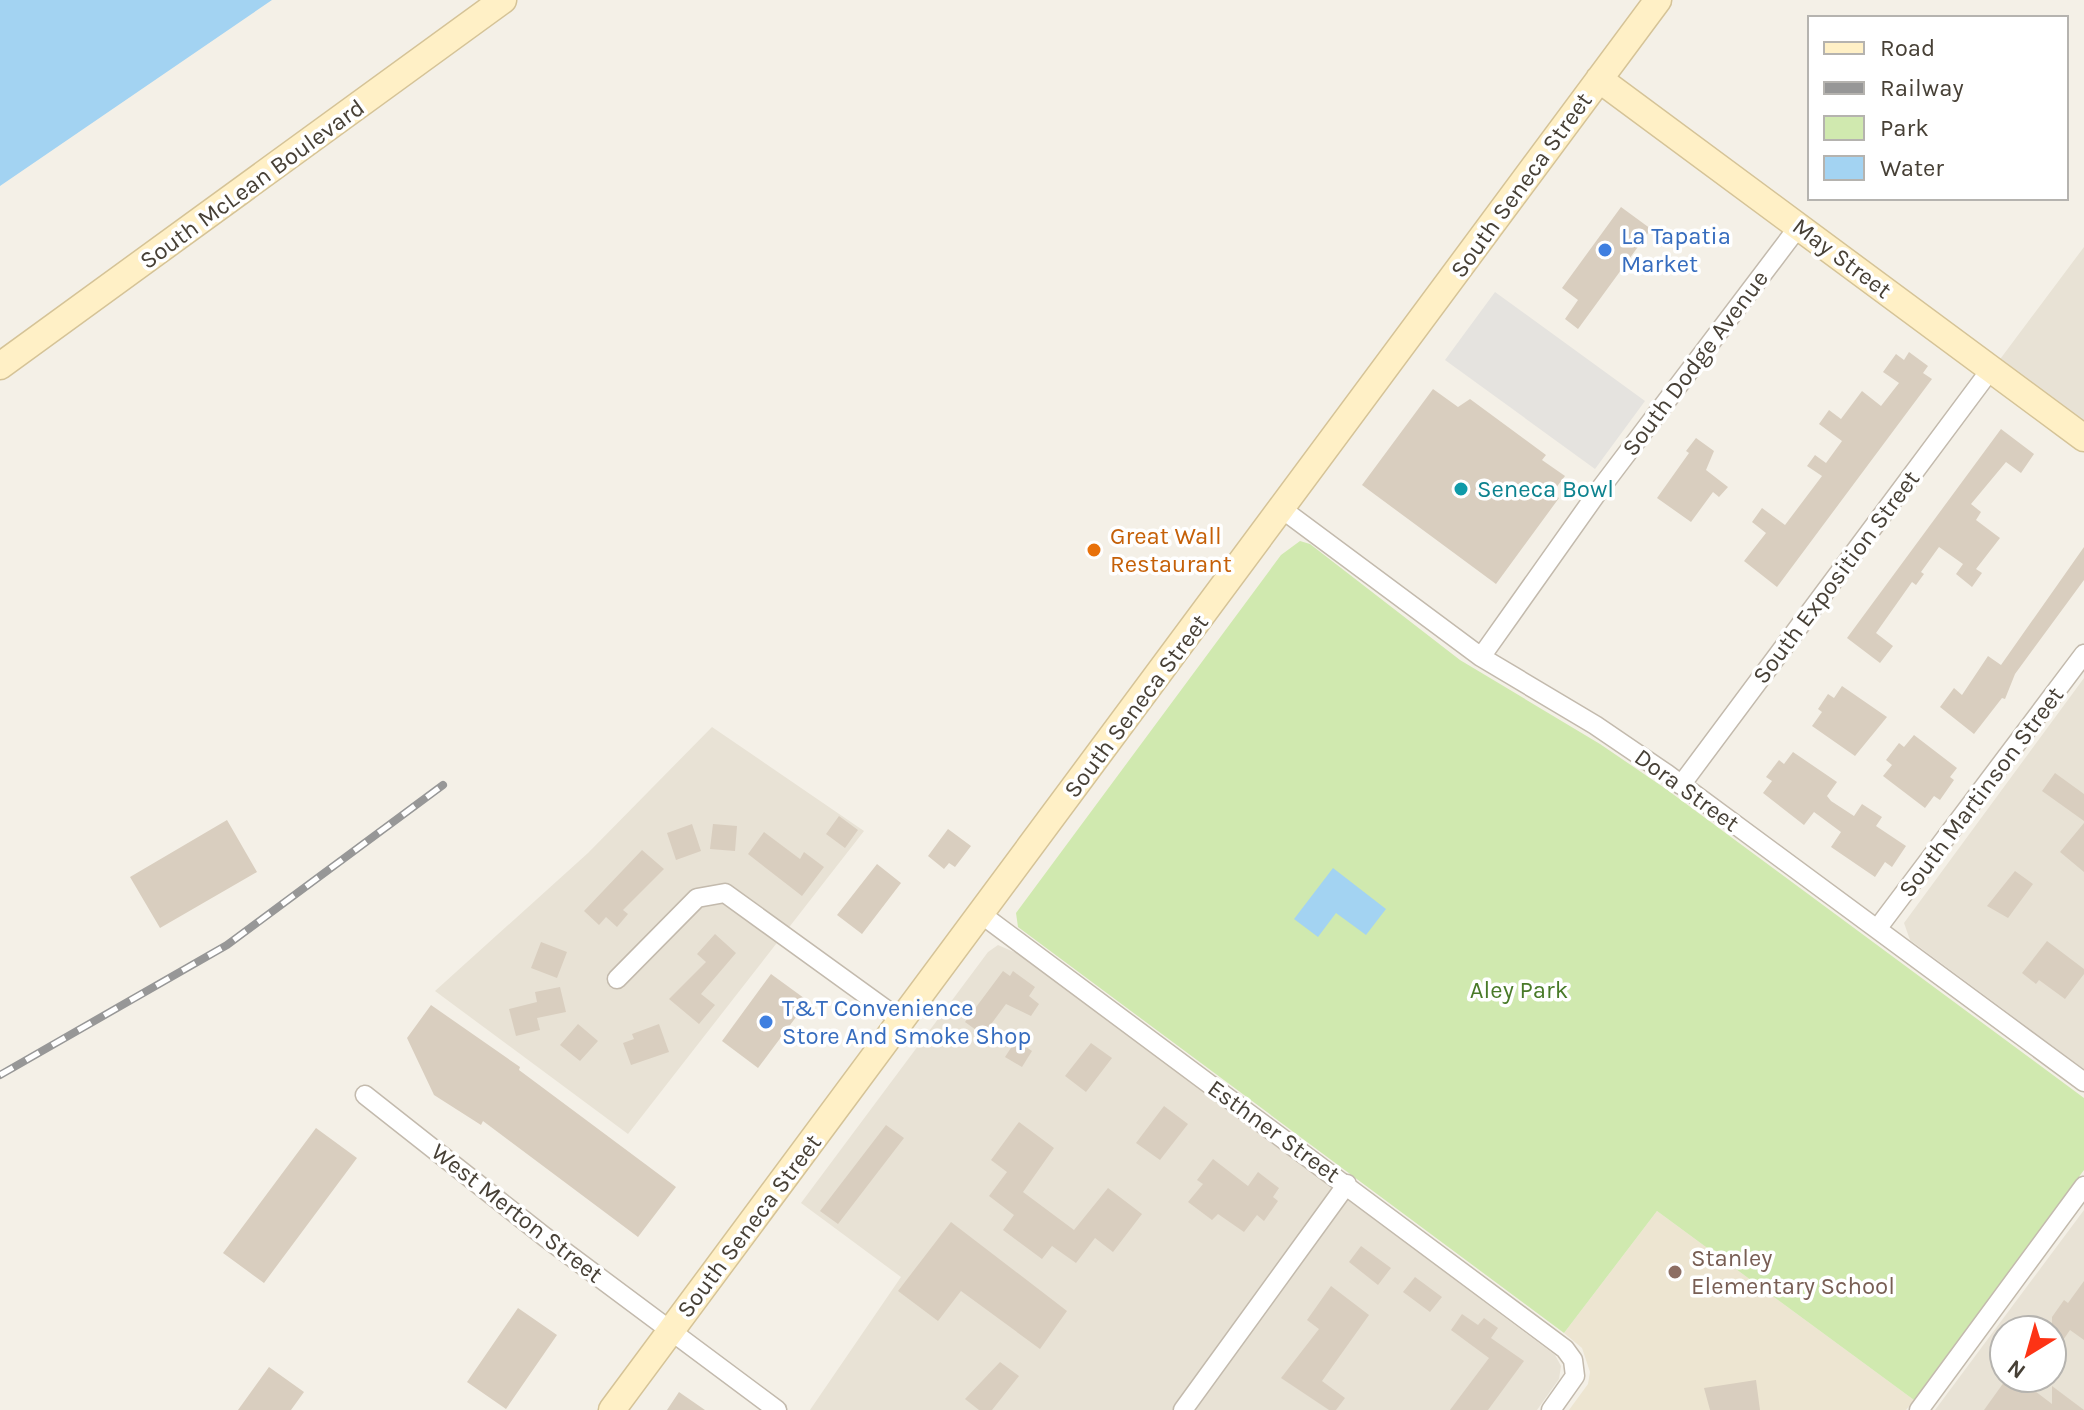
<svg xmlns="http://www.w3.org/2000/svg" width="2084" height="1410" font-family="Karla,sans-serif">
  <style>
    .residential { fill: #e8e2d5; fill-rule: evenodd }
    .education { fill: #ede5d1 }
    .green { fill: #d0e9af }
    .parking { fill: #e5e3df }
    .water { fill: #a3d3f2 }
    .building { fill: #d9cebf }
    .lines { fill: none; stroke-linecap: round; stroke-linejoin: round }
    .street-casing { stroke: #c3baad; stroke-width: 21 }
    .secondary-casing { stroke: #d5c397; stroke-width: 29 }
    .street { stroke: #fff; stroke-width: 18 }
    .secondary { stroke: #fff0c6; stroke-width: 26 }
    .rail-casing { stroke: #979797; stroke-width: 8 }
    .rail { stroke: #fff; stroke-width: 5; stroke-dasharray: 15; stroke-linecap: butt }
    .shop-dot { fill: #3f7fe0; stroke: #fff; stroke-width: 3 }
    .culture-dot { fill: #0f9aa8; stroke: #fff; stroke-width: 3 }
    .food-dot { fill: #e8710a; stroke: #fff; stroke-width: 3 }
    .education-dot { fill: #8d6e63; stroke: #fff; stroke-width: 3 }
    .labels { text-anchor: middle; stroke-width: 7; stroke-linejoin: round; paint-order: stroke }
    .street-label { font-size: 24px; fill: #474036; stroke: #fff }
    .shop-label { font-size: 24px; fill: #366cbe; stroke: #fff; text-anchor: start }
    .culture-label { font-size: 24px; fill: #0d838f; stroke: #fff; text-anchor: start }
    .food-label { font-size: 24px; fill: #c56008; stroke: #fff; text-anchor: start }
    .park-label { font-size: 24px; fill: #497a28; stroke: #fff }
    .education-label { font-size: 24px; fill: #785e54; stroke: #fff; text-anchor: start }
  </style>
  <rect width="100%" height="100%" fill="#f4f0e7"/>
  <path class="residential" d="M2084,247V426L1998,362Z
    M2084,678V1069L1910,940L1904,923Z
    M712,727L864,831L628,1134L435,991L588,853Z
    M998,945L1021,955L1555,1355L1561,1366L1559,1379L1537,1410H810L901,1277L801,1203L988,952Z
    M2084,1210V1410H1935ZM2004,1330H2052V1378H2004Z"/>
  <path class="education" d="M1657,1211L1914,1400L1906,1410H1569L1588,1384L1590,1372L1582,1348L1564,1333Z"/>
  <path class="green" d="M1300,541L1310,544L1460,660L1600,744L1666,789L2084,1098V1170L1914,1400L1657,1211L1564,1333L1018,927L1016,913L1281,555Z"/>
  <path class="parking" d="M1495,292L1645,401L1595,469L1445,360Z"/>
  <path class="water" d="M0,0H272L0,186Z
    M1333,868L1386,909L1366,935L1336,913L1318,937L1294,919Z"/>
  <path class="building" d="M1621,207L1651,229L1578,329L1565,319L1578,300L1562,288Z
    M1909,352L1928,366L1923,373L1932,379L1777,587L1744,561L1766,533L1752,522L1762,508L1785,525L1822,476L1807,466L1815,455L1826,463L1842,441L1819,424L1829,410L1841,419L1862,391L1881,406L1899,383L1883,372L1896,354L1904,360Z
    M1433,389L1458,407L1470,399L1546,455L1542,460L1565,476L1552,493L1559,498L1496,584L1362,485Z
    M2001,429L2034,454L2021,473L2006,462L1971,504L1981,512L1976,520L2000,538L1976,569L1982,573L1972,587L1956,574L1963,564L1939,547L1921,572L1924,574L1916,585L1912,582L1876,633L1893,646L1880,663L1847,638Z
    M1696,438L1714,451L1706,470L1728,487L1719,497L1713,492L1691,522L1657,498L1689,453L1686,451Z
    M2084,547V580L2015,674L2005,699L2002,698L1974,734L1940,707L1954,688L1962,695L1988,656L2001,665Z
    M1842,686L1887,717L1855,756L1812,726L1822,712L1818,709L1828,694L1834,698Z
    M1914,735L1957,768L1950,777L1954,780L1940,800L1934,796L1925,808L1883,776L1892,765L1886,760L1899,743L1904,747Z
    M1793,752L1837,782L1827,796L1831,801L1854,816L1862,804L1882,817L1876,826L1906,846L1892,867L1885,862L1875,877L1831,847L1841,832L1814,812L1804,825L1763,793L1772,781L1766,777L1779,760L1784,764Z
    M2055,773L2084,794V821L2042,791Z
    M839,816L858,830L845,848L826,834Z
    M227,820L257,872L160,928L130,877Z
    M2084,823V872L2060,852Z
    M692,824L701,851L676,860L667,833Z
    M713,824L737,826L735,851L710,849Z
    M948,829L971,846L955,867L949,863L944,869L928,856Z
    M764,832L800,859L804,852L824,867L802,896L748,854Z
    M642,850L664,869L623,910L628,914L617,927L606,917L599,925L584,911Z
    M877,864L901,883L862,934L837,915Z
    M2015,871L2033,884L2008,918L1987,906Z
    M715,934L736,953L701,994L715,1005L699,1024L669,999L706,962L697,954Z
    M2047,941L2084,969V974L2065,999L2039,980L2036,984L2022,973Z
    M541,942L567,952L557,978L531,968Z
    M1003,971L1010,976L1013,971L1035,987L1029,996L1039,1004L1031,1016L1006,1004L983,1035L965,1022Z
    M771,974L808,1001L758,1068L722,1041Z
    M560,987L566,1012L537,1018L540,1030L516,1036L509,1009L537,1002L535,992Z
    M431,1005L520,1067L519,1070L676,1187L638,1237L483,1121L481,1125L434,1095L407,1038Z
    M578,1024L598,1041L580,1061L560,1045Z
    M659,1024L669,1052L631,1065L623,1043L634,1039L632,1034Z
    M1016,1040L1032,1051L1022,1067L1005,1057Z
    M1091,1043L1112,1058L1086,1092L1065,1076Z
    M1164,1106L1188,1124L1160,1160L1136,1143Z
    M1019,1122L1054,1148L1023,1192L1074,1230L1108,1188L1142,1214L1113,1252L1095,1238L1076,1263L1052,1246L1042,1259L1003,1230L1014,1215L989,1196L1007,1172L991,1160Z
    M886,1125L904,1138L838,1224L820,1211Z
    M316,1128L357,1158L264,1283L223,1253Z
    M1213,1159L1248,1186L1258,1172L1279,1188L1273,1197L1278,1201L1264,1221L1257,1215L1244,1232L1218,1214L1212,1220L1188,1202L1203,1184L1197,1180Z
    M951,1222L1067,1311L1040,1349L961,1291L938,1321L898,1291Z
    M1361,1246L1391,1268L1378,1285L1349,1262Z
    M1415,1277L1442,1297L1430,1312L1403,1292Z
    M2084,1281V1340L2070,1330L2052,1356V1317L2064,1300L2068,1303Z
    M1331,1286L1369,1315L1322,1381L1345,1398L1336,1410H1329L1281,1378L1319,1329L1307,1320Z
    M518,1308L557,1335L506,1409L467,1382Z
    M1462,1314L1478,1325L1484,1318L1498,1328L1491,1338L1524,1361L1488,1410H1450L1489,1358L1451,1330Z
    M1000,1362L1019,1376L992,1410H979L965,1399Z
    M269,1367L304,1392L291,1410H238Z
    M2007,1378H2018L2052,1404V1386L2084,1410H1984Z
    M1756,1380L1760,1410H1710L1704,1388Z
    M679,1392L705,1410H667Z"/>
  <g class="lines">
    <defs>
      <path id="street" d="M1282,509L1481,657L1595,725L1667,774L2084,1082
        M1481,657L1600,489L1799,226
        M1681,785L1991,369
        M981,914L1565,1349L1573,1360L1575,1376L1551,1410
        M1877,929L2084,654
        M617,979L697,898L725,893L902,1021
        M365,1095L545,1237L777,1410
        M1183,1410L1347,1184
        M1919,1410L2084,1186"/>
      <path id="secondary" d="M1599,79L2084,438
        M0,366L503,0
        M612,1410L1658,0"/>
    </defs>
    <use href="#street" class="street-casing"/>
    <use href="#secondary" class="secondary-casing"/>
    <use href="#street" class="street"/>
    <use href="#secondary" class="secondary"/>
    <defs>
      <path id="rail" d="M0,1075L227,945L443,785"/>
    </defs>
    <use href="#rail" class="rail-casing"/>
    <use href="#rail" class="rail"/>
  </g>
  <g class="shop-dot">
    <circle cx="1605" cy="250" r="8"/>
    <circle cx="766" cy="1022" r="8"/>
  </g>
  <circle class="culture-dot" cx="1461" cy="489" r="8"/>
  <circle class="food-dot" cx="1094" cy="550" r="8"/>
  <circle class="education-dot" cx="1675" cy="1272" r="8"/>
  <g class="labels">
    <g class="street-label">
      <text transform="translate(252 184) rotate(-36)" y="8">South McLean Boulevard</text>
      <text transform="translate(1521 185) rotate(-54)" y="8">South Seneca Street</text>
      <text transform="translate(1842 258) rotate(37)" y="8">May Street</text>
      <text transform="translate(1695 363) rotate(-53)" y="8">South Dodge Avenue</text>
      <text transform="translate(1836 577) rotate(-53)" y="8">South Exposition Street</text>
      <text transform="translate(1136 706) rotate(-53)" y="8">South Seneca Street</text>
      <text transform="translate(1687 790) rotate(36)" y="8">Dora Street</text>
      <text transform="translate(1981 792) rotate(-53)" y="8">South Martinson Street</text>
      <text transform="translate(1274 1131) rotate(36)" y="8">Esthner Street</text>
      <text transform="translate(517 1213) rotate(38)" y="8">West Merton Street</text>
      <text transform="translate(749 1226) rotate(-53)" y="8">South Seneca Street</text>
    </g>
    <g class="shop-label">
      <text x="1621" y="244">La Tapatia<tspan x="1621" dy="28">Market</tspan></text>
      <text x="782" y="1016">T&amp;T Convenience<tspan x="782" dy="28">Store And Smoke Shop</tspan></text>
    </g>
    <g class="culture-label">
      <text x="1477" y="497">Seneca Bowl</text>
    </g>
    <g class="food-label">
      <text x="1110" y="544">Great Wall<tspan x="1110" dy="28">Restaurant</tspan></text>
    </g>
    <g class="park-label">
      <text x="1519" y="998">Aley Park</text>
    </g>
    <g class="education-label">
      <text x="1691" y="1266">Stanley<tspan x="1691" dy="28">Elementary School</tspan></text>
    </g>
  </g>
  <rect x="1808" y="16" width="260" height="184" fill="#ffffff" stroke="#b5b3af" stroke-width="2"/>
  <rect x="1824" y="42" width="40" height="12" fill="#fff0c6" stroke="#b5b3af" stroke-width="2"/>
  <text x="1880" y="56" font-size="24" fill="#474036">Road</text>
  <rect x="1824" y="82" width="40" height="12" fill="#979797" stroke="#b5b3af" stroke-width="2"/>
  <text x="1880" y="96" font-size="24" fill="#474036">Railway</text>
  <rect x="1824" y="116" width="40" height="24" fill="#d0e9af" stroke="#b5b3af" stroke-width="2"/>
  <text x="1880" y="136" font-size="24" fill="#474036">Park</text>
  <rect x="1824" y="156" width="40" height="24" fill="#a3d3f2" stroke="#b5b3af" stroke-width="2"/>
  <text x="1880" y="176" font-size="24" fill="#474036">Water</text>
  <g transform="translate(2028 1354) rotate(217)"><circle r="38" fill="#ffffff" stroke="#b5b3af" stroke-width="2"/>
  <path d="M0-6L14 30L0 20L-14 30Z" fill="#fd3315"/>
  <text y="-12" font-size="22" font-weight="bold" text-anchor="middle" fill="#474036">N</text>
  </g>
</svg>
